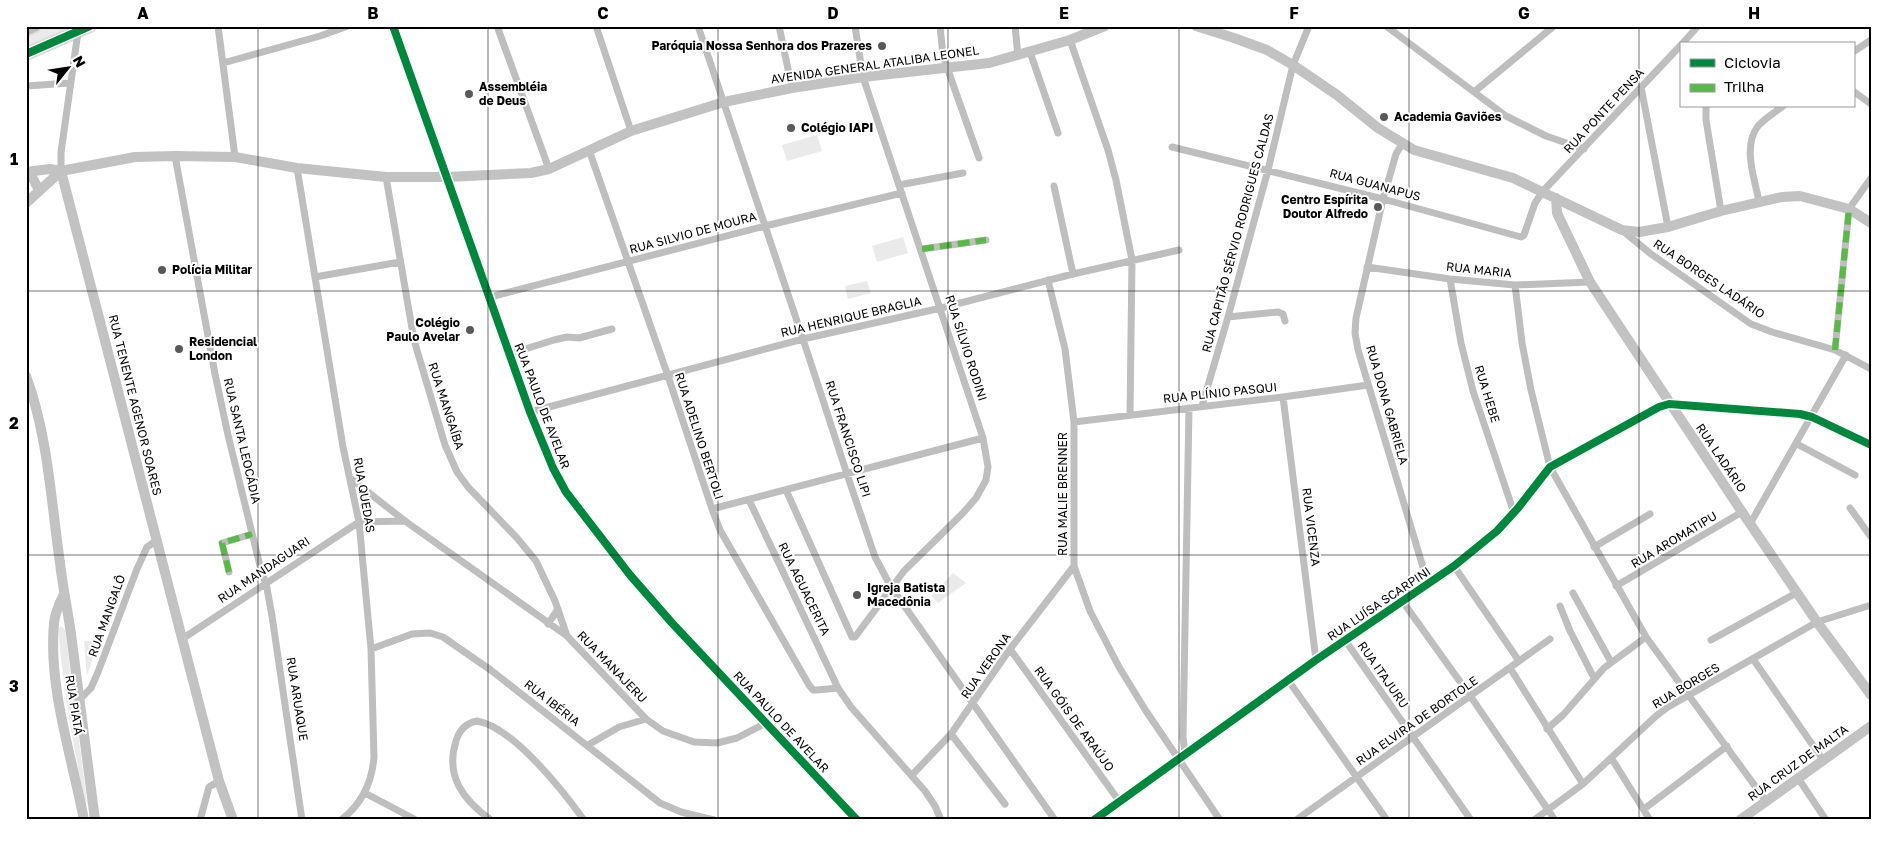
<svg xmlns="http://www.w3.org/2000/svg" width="1897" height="846" font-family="'Golos Text',sans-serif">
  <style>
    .green { fill: #eaeaea }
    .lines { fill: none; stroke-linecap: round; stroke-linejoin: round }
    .primary-casing { stroke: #dbdbdb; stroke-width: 14 }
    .street { stroke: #bebebe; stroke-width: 7 }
    .secondary { stroke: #c2c2c2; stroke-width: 10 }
    .primary { stroke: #bdbdbd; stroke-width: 11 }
    .quiet { stroke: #58b947; stroke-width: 6; stroke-dasharray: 12 6; stroke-linecap: butt }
    .cycleway-casing { stroke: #fff; stroke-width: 11 }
    .cycleway { stroke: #00873e; stroke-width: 8 }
    .grid { fill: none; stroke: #000; stroke-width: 1; stroke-opacity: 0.55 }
    .poi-dot { fill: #595959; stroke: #fff; stroke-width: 2 }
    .labels { text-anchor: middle; stroke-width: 4; stroke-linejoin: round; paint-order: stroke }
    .poi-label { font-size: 12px; font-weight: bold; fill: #000; stroke: #fff; text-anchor: start }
    .street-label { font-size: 12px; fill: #000; stroke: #fff }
    .neatline { fill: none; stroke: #000; stroke-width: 2 }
    .grid-label { font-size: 16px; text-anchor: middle; font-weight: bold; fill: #000 }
  </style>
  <rect width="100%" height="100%" fill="#fff"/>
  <path class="green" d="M49,26H73L26,47V36Z
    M817,135L822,151L787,161L782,145Z
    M903,237L908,253L877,262L872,246Z
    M867,281L871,293L848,299L845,286Z
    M953,573L966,583L938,603L931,596Z
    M61,626L65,630L87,802L85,803C73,745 63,687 58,628Z
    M99,640L87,676L84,641Z"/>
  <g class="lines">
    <defs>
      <path id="primary" d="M26,30L35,26
        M26,54L90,26"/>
    </defs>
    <use href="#primary" class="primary-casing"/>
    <path class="street" d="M218,26L235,157
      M497,26L549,169
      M596,26L631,131
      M698,26L803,339L847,474L875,557L891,587L1055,820
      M779,26L792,88
      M940,26L943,56L979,158
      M1015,26L1018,56
      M1386,26L1506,116L1546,136L1584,149
      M1070,40L1108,150L1116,180L1132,260L1130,415
      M1682,44L1698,26
      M1030,52L1058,133
      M1853,52L1871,40
      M223,63L320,36L348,26
      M26,86L70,83
      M1641,87L1668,227
      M1853,91L1871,104
      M1474,92L1554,26
      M1706,106V120L1721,211
      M1402,144L1396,154L1383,199L1356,318L1355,333L1358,350L1428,584
      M1172,147L1383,199L1521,237L1524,235L1535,203L1543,191L1681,45
      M589,150L668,376L712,509L720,530L809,685L813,690H817L838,688
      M175,156L215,374L228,435L262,574L266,583L272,616L302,820
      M297,168L343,447L359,522L371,649L374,757C372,782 362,804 341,820
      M61,171V152L78,32
      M386,177L414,340L445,445L457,472L468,487L517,538L536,561L555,601L567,636
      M899,185L963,173
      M1054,186L1073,274
      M1759,202C1755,179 1742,147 1758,126C1764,119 1775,112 1783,106
      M1623,231L1651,254L1751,324L1772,332L1835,350L1871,369
      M922,249L986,240
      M1367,267L1450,279L1515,285L1590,282
      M315,277L400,262
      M1450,279L1461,343L1473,391L1514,513
      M1048,280L1065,349L1074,422V566L1090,611L1119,667L1146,711L1220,820
      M1515,285L1522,343L1531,390L1550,467L1646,637L1766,801
      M490,297L765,226L902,193
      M1228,317L1278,312L1283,314L1285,321
      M1835,350L1849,209L1871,178
      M509,354L554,340L567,337L579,338L612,329
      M1283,397L1316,660
      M1669,404L1800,414L1812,417L1871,445
      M1202,406L1228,317L1268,170L1293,65L1309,26
      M530,412L803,339L941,308L1073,274L1179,250
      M1074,422L1283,397L1368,385
      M1797,444L1855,475
      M350,478L405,521L567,636L646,719L663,731L694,742L717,743L737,738L766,723
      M786,490L852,637H855L904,571L963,513L976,498L986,480L988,467L983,438L863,77L855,26
      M749,500L838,688L851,707L925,791L935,806L941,820
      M1850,508L1871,537
      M712,509L983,438
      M1750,524L1846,355
      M1594,547L1650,514
      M1454,566L1519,661
      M229,572L222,543L252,534
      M1616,586L1742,512
      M1573,593L1611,662
      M1403,602L1471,697L1555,820
      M1560,606L1570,631L1594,678
      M548,624L558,609
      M182,639L359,522L405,521
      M1345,640L1471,820
      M1711,640L1798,592
      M371,649L412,634L430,633L443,637L492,671L660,803L681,812L714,820
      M1010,649L1119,801
      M1753,659L1823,760
      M1510,668L1583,784
      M1288,680L1387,820
      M80,699L91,688L98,672L137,569L147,547L156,541
      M1547,729L1563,715L1604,668L1646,637
      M951,734L1005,804
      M588,745L619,727L646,719
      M1185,753L1183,737L1189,408
      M1612,759L1650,820
      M912,775L951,734L1010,649L1074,566
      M1798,778L1826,820
      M365,793L416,820
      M1644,809L1727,746
      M200,820L209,787L219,781
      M491,820C463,800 445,776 456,741C459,731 466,723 477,721C513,727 563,791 584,820
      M1296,820L1550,639
      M1534,820L1583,784L1656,716L1668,707L1817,622L1871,605"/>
    <path class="secondary" d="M393,26L530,412L553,468L566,492L630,575L672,623L857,820
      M1196,26L1234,38L1267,50L1293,65L1337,95L1378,128L1414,150L1513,178L1622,230L1639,232L1668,227L1721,211L1782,197L1800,196L1849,209L1871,223
      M61,171L219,781L233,820
      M26,172L50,169L61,171L135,157L175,156L235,157L297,168L386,177H447L531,173L549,169L631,131L724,102L792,88L863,77L989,63L1070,40L1105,26
      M26,172L32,177L39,190
      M1556,198L1557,213L1590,282L1742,512L1817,622L1871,695
      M26,203L61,171
      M26,376C48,435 51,501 60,563C63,590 69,616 72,642C80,701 87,761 95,820
      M64,594C59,604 55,613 54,623C48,687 72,757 84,820
      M1094,820L1316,660L1454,566L1497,531L1518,508L1550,467L1659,407L1669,404
      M1740,820L1871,726"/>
    <use href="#primary" class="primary"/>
    <path class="quiet" d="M922,249L986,240
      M1835,350L1849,209
      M229,572L222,543L252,534"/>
    <defs>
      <path id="cycleway" d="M393,26L530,412L553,468L566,492L630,575L672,623L857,820
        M26,54L90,26
        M1094,820L1316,660L1454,566L1497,531L1518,508L1550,467L1659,407L1669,404L1800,414L1812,417L1871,445"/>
    </defs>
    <use href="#cycleway" class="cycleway-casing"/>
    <use href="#cycleway" class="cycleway"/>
  </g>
  <path class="grid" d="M258,26V820M488,26V820M718,26V820M948,26V820M1179,26V820M1409,26V820M1639,26V820M26,291H1871M26,555H1871"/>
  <g class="poi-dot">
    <circle cx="882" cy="46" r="5"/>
    <circle cx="469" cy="94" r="5"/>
    <circle cx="1384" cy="117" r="5"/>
    <circle cx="791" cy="128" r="5"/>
    <circle cx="1378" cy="207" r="5"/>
    <circle cx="162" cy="270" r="5"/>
    <circle cx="470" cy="330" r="5"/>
    <circle cx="179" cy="349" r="5"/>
    <circle cx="857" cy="595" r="5"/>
  </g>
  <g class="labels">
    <g class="poi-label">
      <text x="872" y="50" text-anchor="end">Paróquia Nossa Senhora dos Prazeres</text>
      <text x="479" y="91">Assembléia<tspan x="479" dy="14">de Deus</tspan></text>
      <text x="1394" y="121">Academia Gaviões</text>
      <text x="801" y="132">Colégio IAPI</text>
      <text x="1368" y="204" text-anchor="end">Centro Espírita<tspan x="1368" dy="14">Doutor Alfredo</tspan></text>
      <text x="172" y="274">Polícia Militar</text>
      <text x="460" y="327" text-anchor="end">Colégio<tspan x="460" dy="14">Paulo Avelar</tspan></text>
      <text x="189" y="346">Residencial<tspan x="189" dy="14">London</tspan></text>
      <text x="867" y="592">Igreja Batista<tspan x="867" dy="14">Macedônia</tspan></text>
    </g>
    <g class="street-label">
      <text transform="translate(875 65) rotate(-8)" y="4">AVENIDA GENERAL ATALIBA LEONEL</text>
      <text transform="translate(1604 111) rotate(-47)" y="4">RUA PONTE PENSA</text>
      <text transform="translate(1375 185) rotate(15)" y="4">RUA GUANAPUS</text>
      <text transform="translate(693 233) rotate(-15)" y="4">RUA SILVIO DE MOURA</text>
      <text transform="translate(1238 233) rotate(-75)" y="4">RUA CAPITÃO SÉRVIO RODRIGUES CALDAS</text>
      <text transform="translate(1479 270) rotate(6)" y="4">RUA MARIA</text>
      <text transform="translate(1709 279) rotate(34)" y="4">RUA BORGES LADÁRIO</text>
      <text transform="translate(851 317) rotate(-13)" y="4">RUA HENRIQUE BRAGLIA</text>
      <text transform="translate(966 348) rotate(72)" y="4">RUA SÍLVIO RODINI</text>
      <text transform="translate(1220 393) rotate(-6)" y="4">RUA PLÍNIO PASQUI</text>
      <text transform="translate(1487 394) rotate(73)" y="4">RUA HEBE</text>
      <text transform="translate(135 405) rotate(76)" y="4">RUA TENENTE AGENOR SOARES</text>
      <text transform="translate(1387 405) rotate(74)" y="4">RUA DONA GABRIELA</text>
      <text transform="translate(446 406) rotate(72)" y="4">RUA MANGAÍBA</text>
      <text transform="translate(542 406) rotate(69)" y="4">RUA PAULO DE AVELAR</text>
      <text transform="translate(699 436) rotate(72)" y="4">RUA ADELINO BERTOLI</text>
      <text transform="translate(848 439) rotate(72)" y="4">RUA FRANCISCO LIPI</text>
      <text transform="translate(242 441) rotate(77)" y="4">RUA SANTA LEOCÁDIA</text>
      <text transform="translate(1721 458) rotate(56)" y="4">RUA LADÁRIO</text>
      <text transform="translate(1063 494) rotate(-90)" y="4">RUA MALIE BRENNER</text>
      <text transform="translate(364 495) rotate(80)" y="4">RUA QUEDAS</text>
      <text transform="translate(1311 527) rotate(83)" y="4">RUA VICENZA</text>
      <text transform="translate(1674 540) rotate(-31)" y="4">RUA AROMATIPU</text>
      <text transform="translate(264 570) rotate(-34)" y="4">RUA MANDAGUARI</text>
      <text transform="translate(804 589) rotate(64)" y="4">RUA AGUACERITA</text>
      <text transform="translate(1379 604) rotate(-34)" y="4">RUA LUÍSA SCARPINI</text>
      <text transform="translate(107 616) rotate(-70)" y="4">RUA MANGALÔ</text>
      <text transform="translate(986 666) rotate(-55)" y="4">RUA VERONA</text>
      <text transform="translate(612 667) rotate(46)" y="4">RUA MANAJERU</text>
      <text transform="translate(1383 675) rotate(55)" y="4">RUA ITAJURU</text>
      <text transform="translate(1686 686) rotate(-31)" y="4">RUA BORGES</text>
      <text transform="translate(297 699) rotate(81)" y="4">RUA ARUAQUE</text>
      <text transform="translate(552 703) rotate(38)" y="4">RUA IBÉRIA</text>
      <text transform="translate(74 705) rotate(81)" y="4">RUA PIATÁ</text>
      <text transform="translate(1074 719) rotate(54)" y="4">RUA GÓIS DE ARAÚJO</text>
      <text transform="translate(1417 721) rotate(-35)" y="4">RUA ELVIRA DE BORTOLE</text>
      <text transform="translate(781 722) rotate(47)" y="4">RUA PAULO DE AVELAR</text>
      <text transform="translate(1798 763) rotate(-36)" y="4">RUA CRUZ DE MALTA</text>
    </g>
  </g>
  <rect width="1897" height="846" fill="none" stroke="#ffffff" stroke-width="55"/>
  <rect x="1680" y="42" width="175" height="65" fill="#ffffff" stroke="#999999"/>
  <rect x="1690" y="59" width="25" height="8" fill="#00873e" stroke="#999999"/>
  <text x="1724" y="68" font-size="15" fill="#000000">Ciclovia</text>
  <rect x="1690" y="84" width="25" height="8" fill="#58b947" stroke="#999999"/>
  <text x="1724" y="92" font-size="15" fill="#000000">Trilha</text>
  <g transform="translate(68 68) rotate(60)" stroke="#ffffff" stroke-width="4" paint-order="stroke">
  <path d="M0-4L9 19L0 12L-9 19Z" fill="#000000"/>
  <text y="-8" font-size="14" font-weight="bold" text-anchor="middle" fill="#000000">N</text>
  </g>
  <rect x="28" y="28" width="1842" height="790" class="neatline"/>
  <g class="grid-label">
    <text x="143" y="19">A</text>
    <text x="373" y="19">B</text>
    <text x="603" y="19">C</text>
    <text x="833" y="19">D</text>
    <text x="1064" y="19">E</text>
    <text x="1294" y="19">F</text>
    <text x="1524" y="19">G</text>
    <text x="1754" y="19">H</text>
    <text x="14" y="165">1</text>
    <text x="14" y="429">2</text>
    <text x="14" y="692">3</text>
  </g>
</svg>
